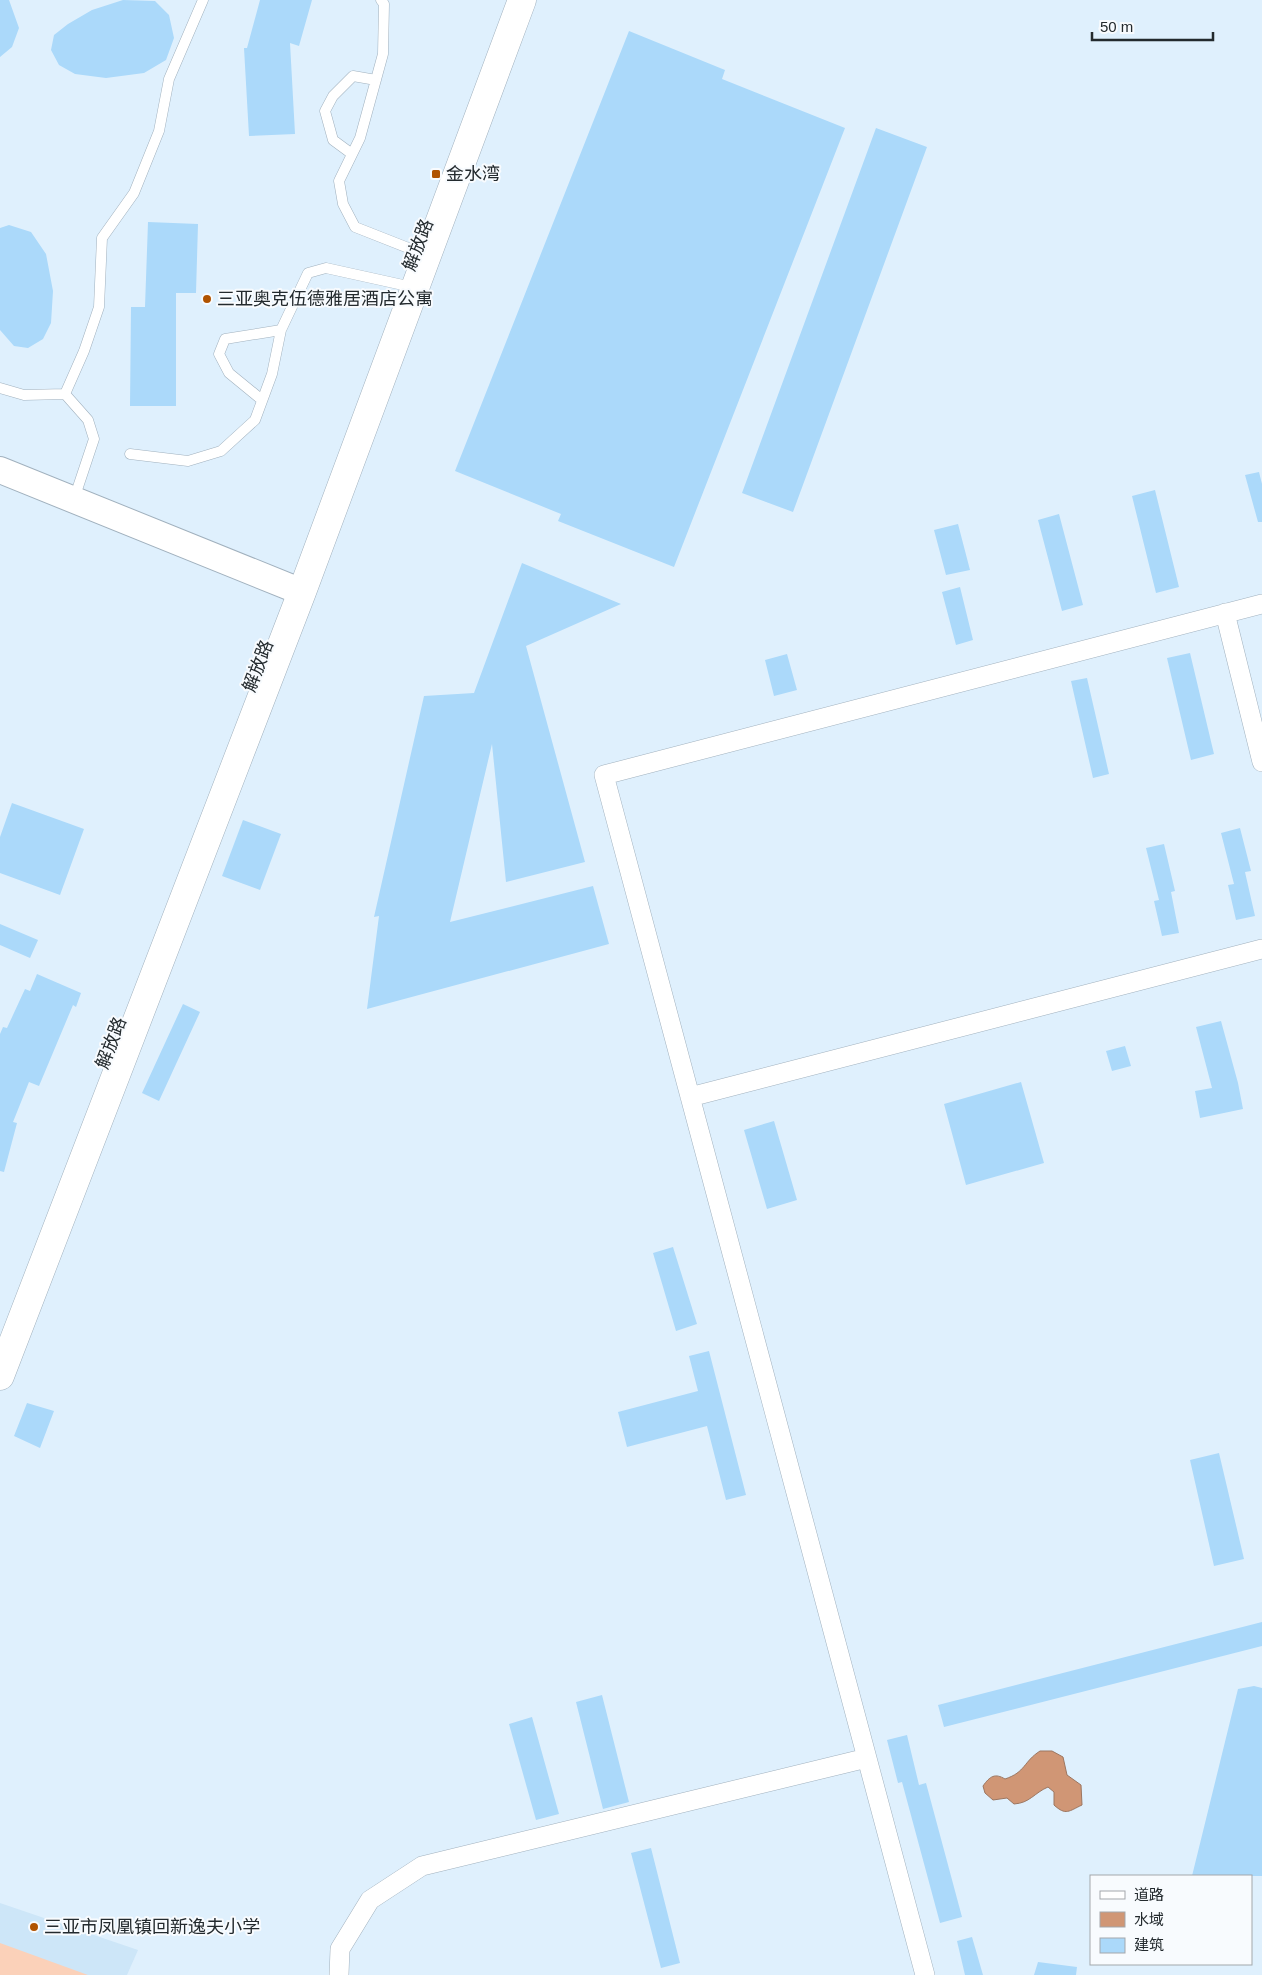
<svg xmlns="http://www.w3.org/2000/svg" width="1262" height="1975" font-family="Arial,'Noto Sans SC',sans-serif">
  <style>
    .built { fill: #cde6f8 }
    .green { fill: #fbd1b9 }
    .water { fill: #d09675; stroke: #9c7660 }
    .building { fill: #abd9fa }
    .lines { fill: none; stroke-linecap: round; stroke-linejoin: round }
    .lane-casing { stroke: #a1b1be; stroke-width: 11 }
    .street-casing { stroke: #a1b1be; stroke-width: 20 }
    .secondary-casing { stroke: #a1b1be; stroke-width: 28 }
    .primary-casing { stroke: #a1b1be; stroke-width: 29 }
    .lane { stroke: #fff; stroke-width: 10 }
    .street { stroke: #fff; stroke-width: 19 }
    .secondary { stroke: #fff; stroke-width: 26 }
    .primary { stroke: #fff; stroke-width: 28 }
    .poi-dot { fill: #b05300; stroke: #f8fbfe; stroke-width: 2 }
    .labels { text-anchor: middle; stroke-width: 4; stroke-linejoin: round; paint-order: stroke }
    .poi-label { font-size: 18px; fill: #232a2e; stroke: #f8fbfe; text-anchor: start }
    .street-label { font-size: 18px; fill: #232a2e; stroke: #f8fbfe }
  </style>
  <rect width="100%" height="100%" fill="#dff0fd"/>
  <path class="built" d="M0,1903L138,1950L127,1975H0Z"/>
  <path class="green" d="M0,1943L88,1975H0Z"/>
  <path class="water" d="M1040,1751H1052L1063,1757L1067,1775L1081,1785L1082,1805C1069,1811 1066,1816 1054,1805V1792L1048,1787C1034,1793 1030,1803 1014,1804L1007,1798L993,1800L985,1793L983,1786C990,1776 995,1773 1005,1779C1026,1772 1023,1762 1040,1751Z"/>
  <path class="building" d="M0,0H9L19,28L12,47L0,57Z
    M123,0L155,1L169,15L174,38L166,60L144,73L106,78L75,74L59,65L51,50L54,35L68,24L92,10Z
    M260,0H312L299,46L290,43L295,134L249,136L244,48H247Z
    M629,31L725,70L722,79L845,128L674,567L558,521L561,514L455,471Z
    M876,128L927,147L793,512L742,493Z
    M148,222L198,224L196,293H176V406H130L131,307H145Z
    M9,225L31,232L46,254L53,291L51,323L43,339L28,348L14,346L0,330V228Z
    M1259,472L1262,484V522H1258L1245,475Z
    M1155,490L1179,587L1156,593L1132,496Z
    M1059,514L1083,605L1062,611L1038,520Z
    M958,524L970,570L946,575L934,530Z
    M522,563L621,604L526,646L585,862L506,882L492,744L450,922L593,886L609,944L367,1009L379,916L374,917L424,696L474,693Z
    M960,587L973,640L956,645L942,592Z
    M1190,653L1214,754L1191,760L1167,658Z
    M787,654L797,690L774,696L765,660Z
    M1087,678L1109,774L1093,778L1071,681Z
    M12,803L84,829L60,895L0,873V837Z
    M243,820L281,834L260,890L222,876Z
    M1240,828L1251,871L1245,872L1255,916L1236,920L1228,885L1234,884L1221,833Z
    M1164,844L1175,891L1171,892L1179,933L1162,936L1154,901L1159,900L1146,848Z
    M0,924L38,940L30,958L0,945Z
    M37,974L81,993L76,1007L73,1005L39,1086L29,1082L13,1122L17,1123L4,1172L0,1171V1034L3,1027L7,1028L25,989L30,991Z
    M183,1004L200,1012L159,1101L142,1093Z
    M1221,1021L1238,1083L1243,1109L1200,1118L1195,1091L1212,1088L1196,1027Z
    M1125,1046L1131,1066L1112,1071L1106,1051Z
    M1021,1082L1044,1163L966,1185L944,1104Z
    M774,1121L797,1200L767,1209L744,1130Z
    M673,1247L697,1324L676,1331L653,1253Z
    M709,1351L746,1495L726,1500L707,1426L627,1447L618,1412L698,1391L689,1356Z
    M27,1403L54,1411L40,1448L14,1436Z
    M1219,1453L1244,1559L1214,1566L1190,1460Z
    M1262,1622V1646L944,1727L938,1705Z
    M1254,1686L1262,1688V1876H1192L1238,1689Z
    M602,1695L629,1802L603,1809L576,1702Z
    M532,1717L559,1814L536,1820L509,1724Z
    M907,1735L919,1785L926,1783L962,1917L940,1923L902,1782L898,1783L887,1740Z
    M651,1848L680,1963L661,1968L631,1853Z
    M972,1937L983,1975H965L957,1941Z
    M1038,1962L1077,1967L1076,1975H1034Z"/>
  <g class="lines">
    <defs>
      <path id="lane" d="M381,0L384,4L383,54L360,138L339,181L343,204L355,227L416,251
        M352,154L333,140L325,111L333,96L353,76L376,80
        M0,388L24,395L65,394
        M262,400L229,373L219,354L225,339L281,330
        M130,454L188,461L221,451L255,420L272,374L281,330L308,273L326,268L403,285
        M74,499L94,439L88,420L65,394L84,351L99,307L102,238L134,193L159,131L169,79L203,0"/>
      <path id="street" d="M1225,613L1262,762
        M690,1097L1262,949
        M339,1975L340,1949L370,1900L422,1866L867,1758
        M925,1975L604,775L1262,604"/>
      <path id="secondary" d="M0,470L302,592"/>
      <path id="primary" d="M0,1376L302,592L522,0"/>
    </defs>
    <use href="#lane" class="lane-casing"/>
    <use href="#street" class="street-casing"/>
    <use href="#secondary" class="secondary-casing"/>
    <use href="#primary" class="primary-casing"/>
    <use href="#lane" class="lane"/>
    <use href="#street" class="street"/>
    <use href="#secondary" class="secondary"/>
    <use href="#primary" class="primary"/>
  </g>
  <g class="poi-dot">
    <rect x="431" y="169" width="10" height="10" rx="2.5"/>
    <circle cx="207" cy="299" r="5"/>
    <circle cx="34" cy="1927" r="5"/>
  </g>
  <g class="labels">
    <g class="poi-label">
      <text x="446" y="180">金水湾</text>
      <text x="217" y="305">三亚奥克伍德雅居酒店公寓</text>
      <text x="44" y="1933">三亚市凤凰镇回新逸夫小学</text>
    </g>
    <g class="street-label">
      <text transform="translate(418 245) rotate(-69)" y="6">解放路</text>
      <text transform="translate(258 666) rotate(-69)" y="6">解放路</text>
      <text transform="translate(111 1043) rotate(-69)" y="6">解放路</text>
    </g>
  </g>
  <rect x="1090" y="1875" width="162" height="90" fill="#f8fbfe" stroke="#a3a7ab"/>
  <rect x="1100" y="1891" width="25" height="8" fill="#ffffff" stroke="#a3a7ab"/>
  <text x="1134" y="1900" font-size="15" fill="#232a2e">道路</text>
  <rect x="1100" y="1912" width="25" height="15" fill="#d09675" stroke="#a3a7ab"/>
  <text x="1134" y="1925" font-size="15" fill="#232a2e">水域</text>
  <rect x="1100" y="1938" width="25" height="15" fill="#abd9fa" stroke="#a3a7ab"/>
  <text x="1134" y="1950" font-size="15" fill="#232a2e">建筑</text>
  <path d="M1092 32v8h121v-8" fill="none" stroke="#232a2e" stroke-width="2.5"/>
  <text x="1100" y="32" font-size="15" fill="#232a2e" stroke="#f8fbfe" stroke-width="4" paint-order="stroke">50 m</text>
</svg>
